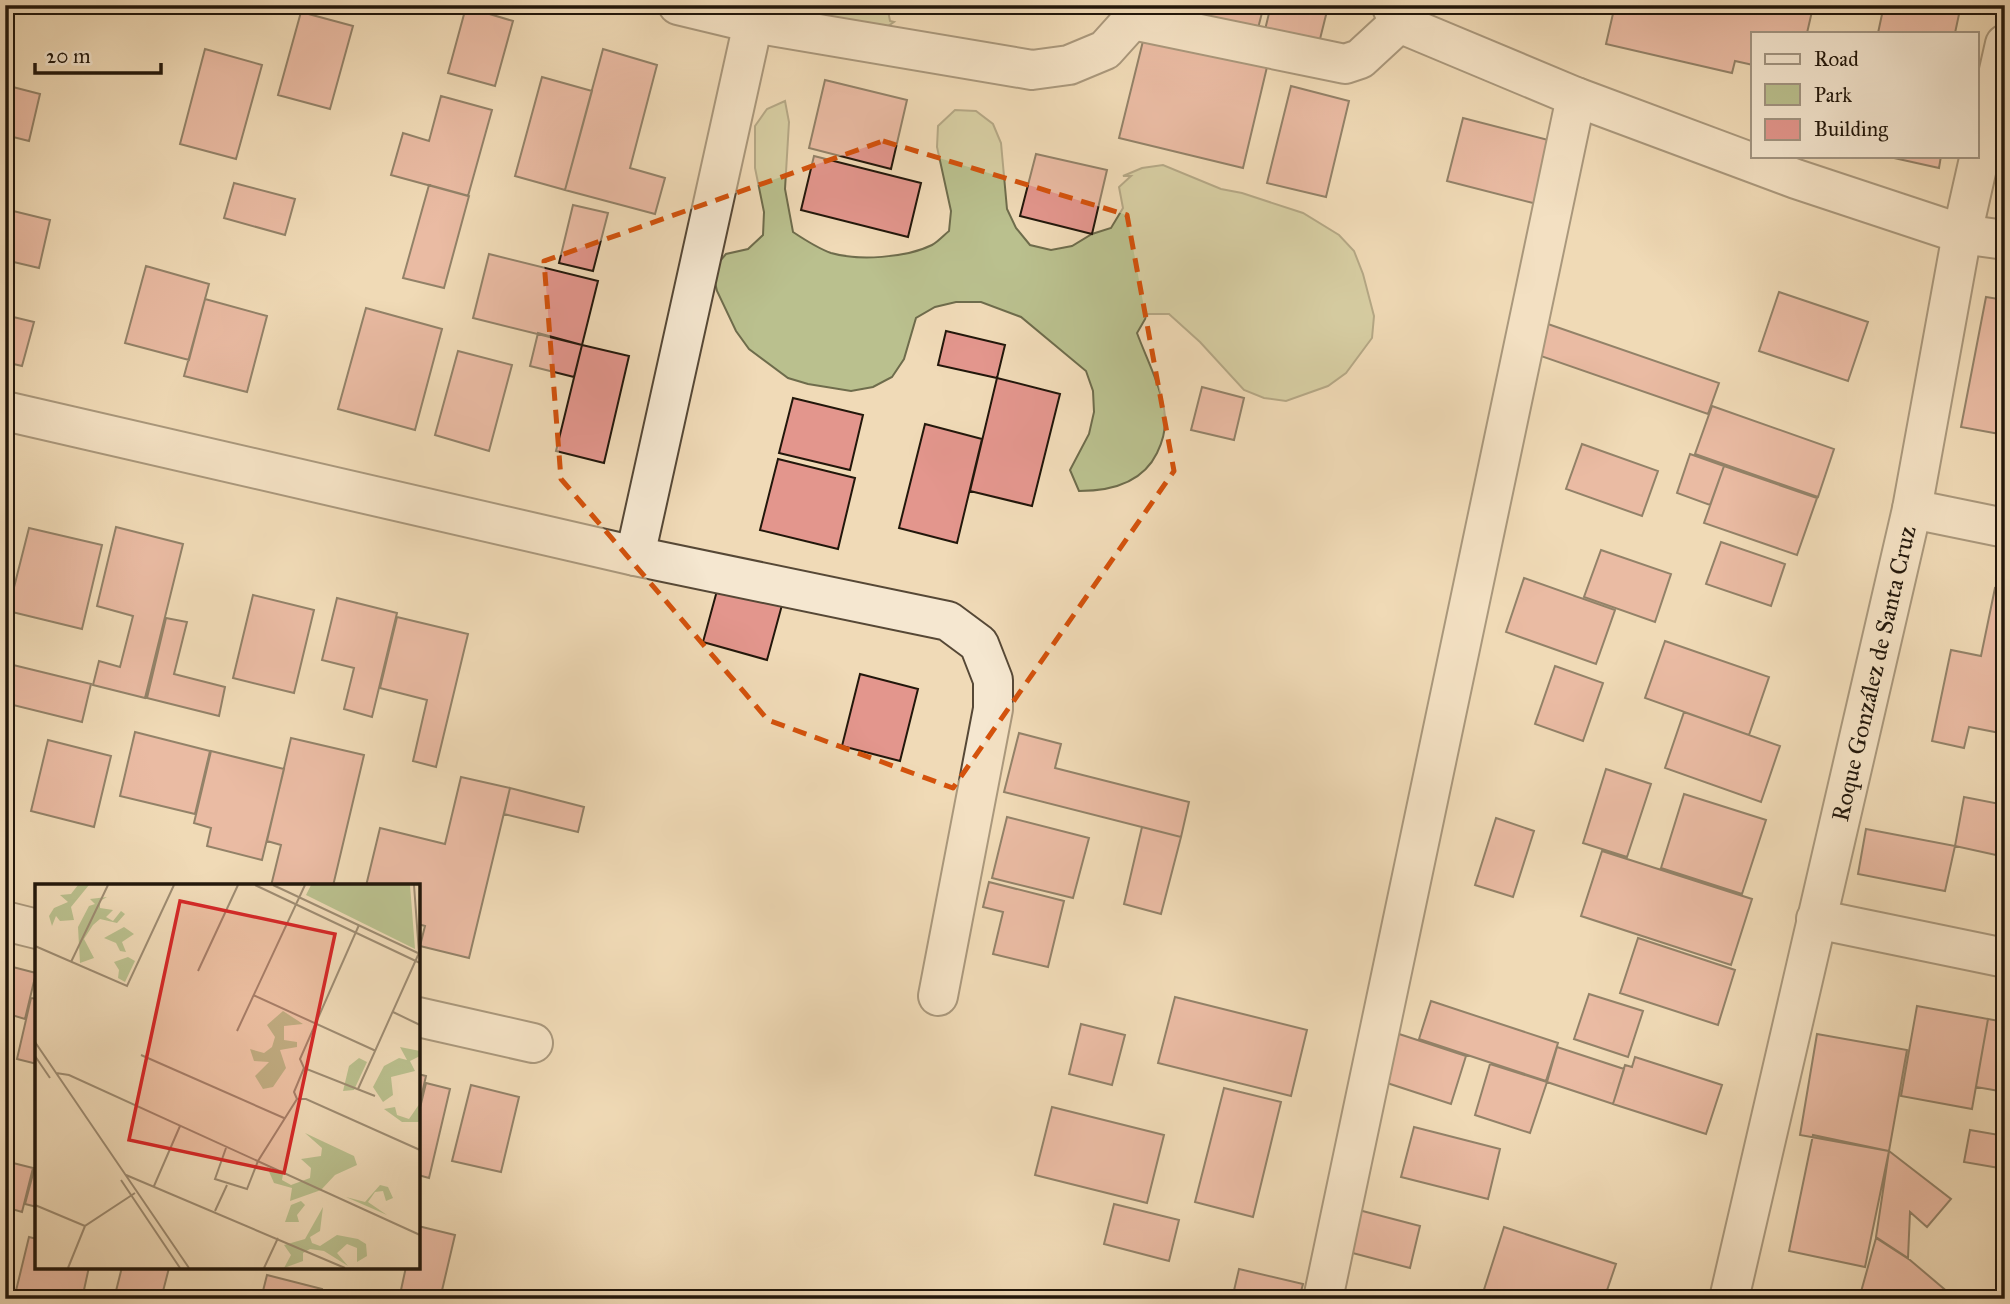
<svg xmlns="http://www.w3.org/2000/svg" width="2010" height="1304" font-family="'IM FELL Great Primer',serif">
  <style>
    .green { fill: #bac08e; stroke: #6e6c4c; stroke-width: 2 }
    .building { fill: #e3968d; stroke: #22170b; stroke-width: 2 }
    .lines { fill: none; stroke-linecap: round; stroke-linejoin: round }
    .minor-casing { stroke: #564836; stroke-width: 42 }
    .minor { stroke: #f5e7d0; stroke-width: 38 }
    .marked { fill: none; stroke: #d4520c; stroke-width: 5; stroke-dasharray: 14 9; stroke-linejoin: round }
    .labels { text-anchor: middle; stroke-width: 6; stroke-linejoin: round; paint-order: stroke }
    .street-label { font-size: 24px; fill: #22170b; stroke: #f5e7d0 }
    .inset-road { fill: none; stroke: #9e8c72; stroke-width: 2 }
    .view { fill: #d62828; fill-opacity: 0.15; stroke: #d62828; stroke-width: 3.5 }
    .inset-edge { fill: none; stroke: #22170b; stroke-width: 3.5 }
  </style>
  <rect width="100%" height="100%" fill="#f0dab7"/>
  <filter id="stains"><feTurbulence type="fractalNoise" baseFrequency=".00286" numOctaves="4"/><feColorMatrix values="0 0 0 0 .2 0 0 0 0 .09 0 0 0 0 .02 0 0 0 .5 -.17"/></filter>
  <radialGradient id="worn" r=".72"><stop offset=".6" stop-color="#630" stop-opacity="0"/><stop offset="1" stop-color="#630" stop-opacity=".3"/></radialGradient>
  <path class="green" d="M826,5H887L890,21L894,22L875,35L833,26L824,6Z
    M785,101L789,122L785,189L793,232C805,240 817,248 831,253C858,261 906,258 932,245C938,242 944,235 949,231L951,211L937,147L938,126L955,110L976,111L993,124L1001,143L1007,209L1016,228L1030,245L1051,250L1072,246L1092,234L1111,228L1123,208L1119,187L1131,176H1123L1142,168L1163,165L1221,189L1242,193L1303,213L1339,235L1354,251L1363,274L1374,316L1372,338L1346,373L1328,386L1286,401L1264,398L1244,390L1200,342L1169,314H1148L1137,333C1147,360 1162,388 1165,416C1166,430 1163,441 1157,453C1142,484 1110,491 1079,491L1070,470L1089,434L1094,412L1093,391L1086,371L1021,317L981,302H956L935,307L916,318L904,359L892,377L873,387L851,391L808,384L788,378L749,349L736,331L717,291L712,270L726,254L748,249L763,235L764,212L755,168V126L767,109Z"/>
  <path class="building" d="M1177,5H1264L1256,36L1175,15Z
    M1271,5H1319L1328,7L1317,51L1263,38Z
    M1615,5H1803L1813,7L1807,33H1753V65L1735,61L1732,73L1606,44Z
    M1884,5H1961L1955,33H1878Z
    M466,7L513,21L495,86L448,73Z
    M301,12L353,26L330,109L278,95Z
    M1144,37L1267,67L1243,168L1119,138Z
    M205,49L262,65L236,159L180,144Z
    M603,49L657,65L630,168L665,178L655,214L565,190Z
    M542,77L592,91L565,190L515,176Z
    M825,80L907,100L891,169L809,148Z
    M5,85L40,94L29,141L5,135Z
    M1291,86L1349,101L1326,197L1267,183Z
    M441,96L492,110L468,196L391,175L403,133L429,141Z
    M1463,118L1552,141L1537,204L1447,181Z
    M1036,154L1107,170L1092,234L1020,216Z
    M814,156L921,183L908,237L801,210Z
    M1885,156H1941L1939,168Z
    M234,183L295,199L285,235L224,218Z
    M429,185L469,196L444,288L403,278Z
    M573,205L608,213L593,271L559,263Z
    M5,209L50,220L39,268L5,260Z
    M489,254L598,281L582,345L473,318Z
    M146,266L209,284L189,360L125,343Z
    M1779,292L1868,322L1848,381L1759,351Z
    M1986,297L2005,300V435L1961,427Z
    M205,299L267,316L247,392L184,376Z
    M366,308L442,329L415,430L338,409Z
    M5,315L34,322L22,366L5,362Z
    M1545,323L1719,383L1708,414L1535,354Z
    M946,331L1005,345L997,378L938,365Z
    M538,333L582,345L574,377L530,366Z
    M582,345L629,356L604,463L556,451Z
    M458,351L512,365L489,451L435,435Z
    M997,378L1060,394L1032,506L970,491Z
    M1202,387L1244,398L1234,440L1191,430Z
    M793,398L863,415L850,470L779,453Z
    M1712,406L1834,449L1818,497L1695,454Z
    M925,424L982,439L957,543L899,528Z
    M1582,444L1658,471L1642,516L1566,489Z
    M1690,454L1724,466L1710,505L1677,493Z
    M778,459L855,478L838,549L760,530Z
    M1724,466L1817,498L1797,555L1704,523Z
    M116,527L183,544L145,698L93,685L99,661L120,667L133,616L97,606Z
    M29,528L102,545L82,629L8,611Z
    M1721,542L1785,564L1771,606L1706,584Z
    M1601,550L1671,574L1655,622L1584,597Z
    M721,576L785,594L767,660L703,642Z
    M1524,578L1615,610L1596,664L1506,632Z
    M1995,588L2005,590V734L1969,727L1964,748L1932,741L1951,650L1981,656Z
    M253,595L314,610L294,693L233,678Z
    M337,598L397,613L372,717L344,709L354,668L322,660Z
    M397,617L468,634L436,767L413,761L427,700L380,688Z
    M166,618L187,622L174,674L225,687L219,716L147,698Z
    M1665,641L1769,677L1749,735L1645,698Z
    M5,663L91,684L82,722L5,703Z
    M1555,666L1603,683L1583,741L1535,724Z
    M860,674L918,689L900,761L842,746Z
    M1684,712L1780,746L1761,802L1665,768Z
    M135,732L210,751L195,814L120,796Z
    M1019,733L1061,744L1055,768L1189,802L1181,837L1004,792Z
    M291,738L364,755L333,886H271L281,845L267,841Z
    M48,740L111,756L94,827L31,811Z
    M211,751L284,769L262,860L207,846L211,828L194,823Z
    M1606,769L1651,784L1627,857L1583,843Z
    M461,777L510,788L469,958L420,946L425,926L418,924V886H366L380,828L445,844Z
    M510,788L584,807L578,832L504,814Z
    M1684,794L1766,820L1742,894L1661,868Z
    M1964,797L2005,805V857L1955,846Z
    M1007,817L1089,838L1073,898L992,878Z
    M1496,818L1534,831L1513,897L1475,885Z
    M1142,827L1181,837L1161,914L1124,904Z
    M1866,829L1955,846L1945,891L1858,874Z
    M1602,851L1752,899L1731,965L1581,916Z
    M989,882L1064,901L1048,967L993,954L1003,912L983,907Z
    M1638,938L1735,970L1718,1025L1620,993Z
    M5,965L36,973L25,1019L5,1013Z
    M1589,994L1643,1011L1628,1057L1574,1039Z
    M1175,997L1307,1030L1291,1096L1158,1063Z
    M31,998L37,999V1064L17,1059Z
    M1431,1001L1558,1043L1546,1081L1419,1039Z
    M1917,1006L1988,1019L1972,1109L1901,1096Z
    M1988,1019L2005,1022V1092L1976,1087Z
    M1081,1024L1125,1035L1112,1085L1069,1074Z
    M1393,1032L1466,1056L1451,1104L1378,1080Z
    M1817,1034L1907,1050L1889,1151L1800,1135Z
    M1557,1047L1624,1069L1613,1104L1547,1082Z
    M1635,1057L1722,1085L1706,1134L1613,1104L1625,1065L1632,1067Z
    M1490,1064L1547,1082L1530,1133L1475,1115Z
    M418,1074L426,1076L418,1111Z
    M426,1083L450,1089L429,1178L418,1175V1116Z
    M471,1085L519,1097L501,1172L452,1161Z
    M1224,1088L1281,1102L1253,1217L1195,1202Z
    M1052,1107L1164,1135L1147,1203L1035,1175Z
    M1414,1127L1500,1149L1488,1199L1401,1177Z
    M1970,1130L2005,1136V1169L1964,1162Z
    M1813,1135L1889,1151L1865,1267L1789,1251Z
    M1889,1151L1951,1199L1927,1227L1910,1212L1908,1258L1876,1237Z
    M5,1161L33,1168L22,1212L5,1207Z
    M34,1170L37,1171V1207L25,1204Z
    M1114,1204L1179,1220L1169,1261L1104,1244Z
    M1351,1208L1420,1226L1410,1268L1341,1250Z
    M418,1226L455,1235L440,1299H399L406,1267H418Z
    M1504,1227L1616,1264L1604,1299H1481Z
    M29,1237L37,1239V1267H89L82,1299H14Z
    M1876,1238L1910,1260L1956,1299H1859Z
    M122,1267L169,1268L161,1299H114Z
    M1239,1269L1303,1284L1299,1299H1232Z
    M267,1275L322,1289L320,1299H261Z
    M2005,1281V1299H1990Z"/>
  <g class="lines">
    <defs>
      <g id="minor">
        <path d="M678,5L753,23L1032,70L1069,65L1105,50L1132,20L1135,5"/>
        <path d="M1391,5L1399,23L1576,97L1796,179L1962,234L2005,240"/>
        <path d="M1132,20L1345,64L1360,59L1399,23"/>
        <path d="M5,411L635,556L948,621L979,644L993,680V709L938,996"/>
        <path d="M1912,509L2005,528"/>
        <path d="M635,556L757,5"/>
        <path d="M1816,919L2005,958"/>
        <path d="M5,921L37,929"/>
        <path d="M418,1017L533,1043"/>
        <path d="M1323,1299L1576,97"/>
        <path id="s1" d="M1729,1299L1912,509L1962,234L2005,44"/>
      </g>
    </defs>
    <use href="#minor" class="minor-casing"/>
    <use href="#minor" class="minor"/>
  </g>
  <path d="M0 0H2010V1304H0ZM883,141L1127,215L1174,471L953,788L768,720L561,479L544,261Z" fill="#f0dab7" fill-opacity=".55" fill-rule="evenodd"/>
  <path class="marked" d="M883,141L1127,215L1174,471L953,788L768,720L561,479L544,261Z"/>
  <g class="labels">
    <g class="street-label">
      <text dy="8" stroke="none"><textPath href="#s1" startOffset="642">Roque González de Santa Cruz</textPath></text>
    </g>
  </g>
  <g transform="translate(35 884)">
    <rect width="385" height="385" fill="#f0dab7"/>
    <path d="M43,1H54L36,23L39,36L25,37L21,32L17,42L14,32L19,24L33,18L25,11L36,10ZM276,1H375L380,65L271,11ZM72,13L65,17V24L78,26L71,33L78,37L86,27L90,30L82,39L65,35L58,41L49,55L59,74L45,79L43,43L54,22L60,20L55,15ZM89,43L99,50L87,58L91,68L85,67L81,59L69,54ZM93,73L100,77L90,98L83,94L84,86L79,78ZM248,127L268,140L249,142V156L262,158V163L245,166L251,184L238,203L228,205L220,192L234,178L219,177L215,165L229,169L237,163L240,153L232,141ZM365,163L385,167V172L375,177L380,187L356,193L358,211L348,218L338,203L349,182L364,174L372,176ZM324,174L332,178L319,206L308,207L314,182ZM385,219V238H367L349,225L360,223L362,231L374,235ZM270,249L319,272L322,281L300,291L286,306L255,317L257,304L239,299L232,283L248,290L247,296L256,301L275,294L276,284L266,275L286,272L287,264ZM345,301L353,303L358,314L351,317L348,307L340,308L333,318L352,331L311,313L330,318ZM266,317L270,321L262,331L264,338H250L256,321ZM288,323L285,347L275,353L277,359L285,362L302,351L323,355L331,360L332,372L322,378V364L312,360L302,369L313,382L289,367L275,365L268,369V377L249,384L256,371L249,361L270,355Z" fill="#bac08e"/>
    <path class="inset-road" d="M220,1L385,79M238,1L385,70M324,41L265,175L269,184L340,212M0,62L92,102L139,1M36,78L73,1M163,87L203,1M218,111L341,167M358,128L385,141M202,147L270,1M0,158L154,384M106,171L249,234M0,172L15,194M21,189L34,191L385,351M323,205L384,69L379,1M262,215H271L385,266M262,215L259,208L269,184M191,264L180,295L212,305L223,277L262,215M91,291L310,384M86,296L145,384M119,302L145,242M0,321L50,342M180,327L192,301M33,384L50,342L100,309M229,384L243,354"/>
    <path class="view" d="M145,17L300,50L249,289L94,256Z"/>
    <rect width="385" height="385" class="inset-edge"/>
  </g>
  <rect width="2010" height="1304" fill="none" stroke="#f0dab7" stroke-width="28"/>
  <rect x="7" y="7" width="1996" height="1290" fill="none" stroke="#22170b" stroke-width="3.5"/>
  <rect x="14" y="14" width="1982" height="1276" fill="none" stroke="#22170b" stroke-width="2"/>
  <rect x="1751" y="32" width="228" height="126" fill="#f5e7d0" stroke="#a19481" stroke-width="2"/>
  <rect x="1765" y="54" width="35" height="10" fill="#f5e7d0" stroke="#a19481" stroke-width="2"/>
  <text x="1814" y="66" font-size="21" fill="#22170b">Road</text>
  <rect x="1765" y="84" width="35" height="21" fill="#bac08e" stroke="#a19481" stroke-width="2"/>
  <text x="1814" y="102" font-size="21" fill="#22170b">Park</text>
  <rect x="1765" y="119" width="35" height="21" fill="#e3968d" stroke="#a19481" stroke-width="2"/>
  <text x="1814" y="136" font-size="21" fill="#22170b">Building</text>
  <path d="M35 63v10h126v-10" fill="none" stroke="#22170b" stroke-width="3.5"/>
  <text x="46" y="63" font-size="21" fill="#22170b" stroke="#f5e7d0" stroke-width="5" paint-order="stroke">20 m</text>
  <rect width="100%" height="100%" filter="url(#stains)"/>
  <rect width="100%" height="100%" fill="url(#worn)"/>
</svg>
